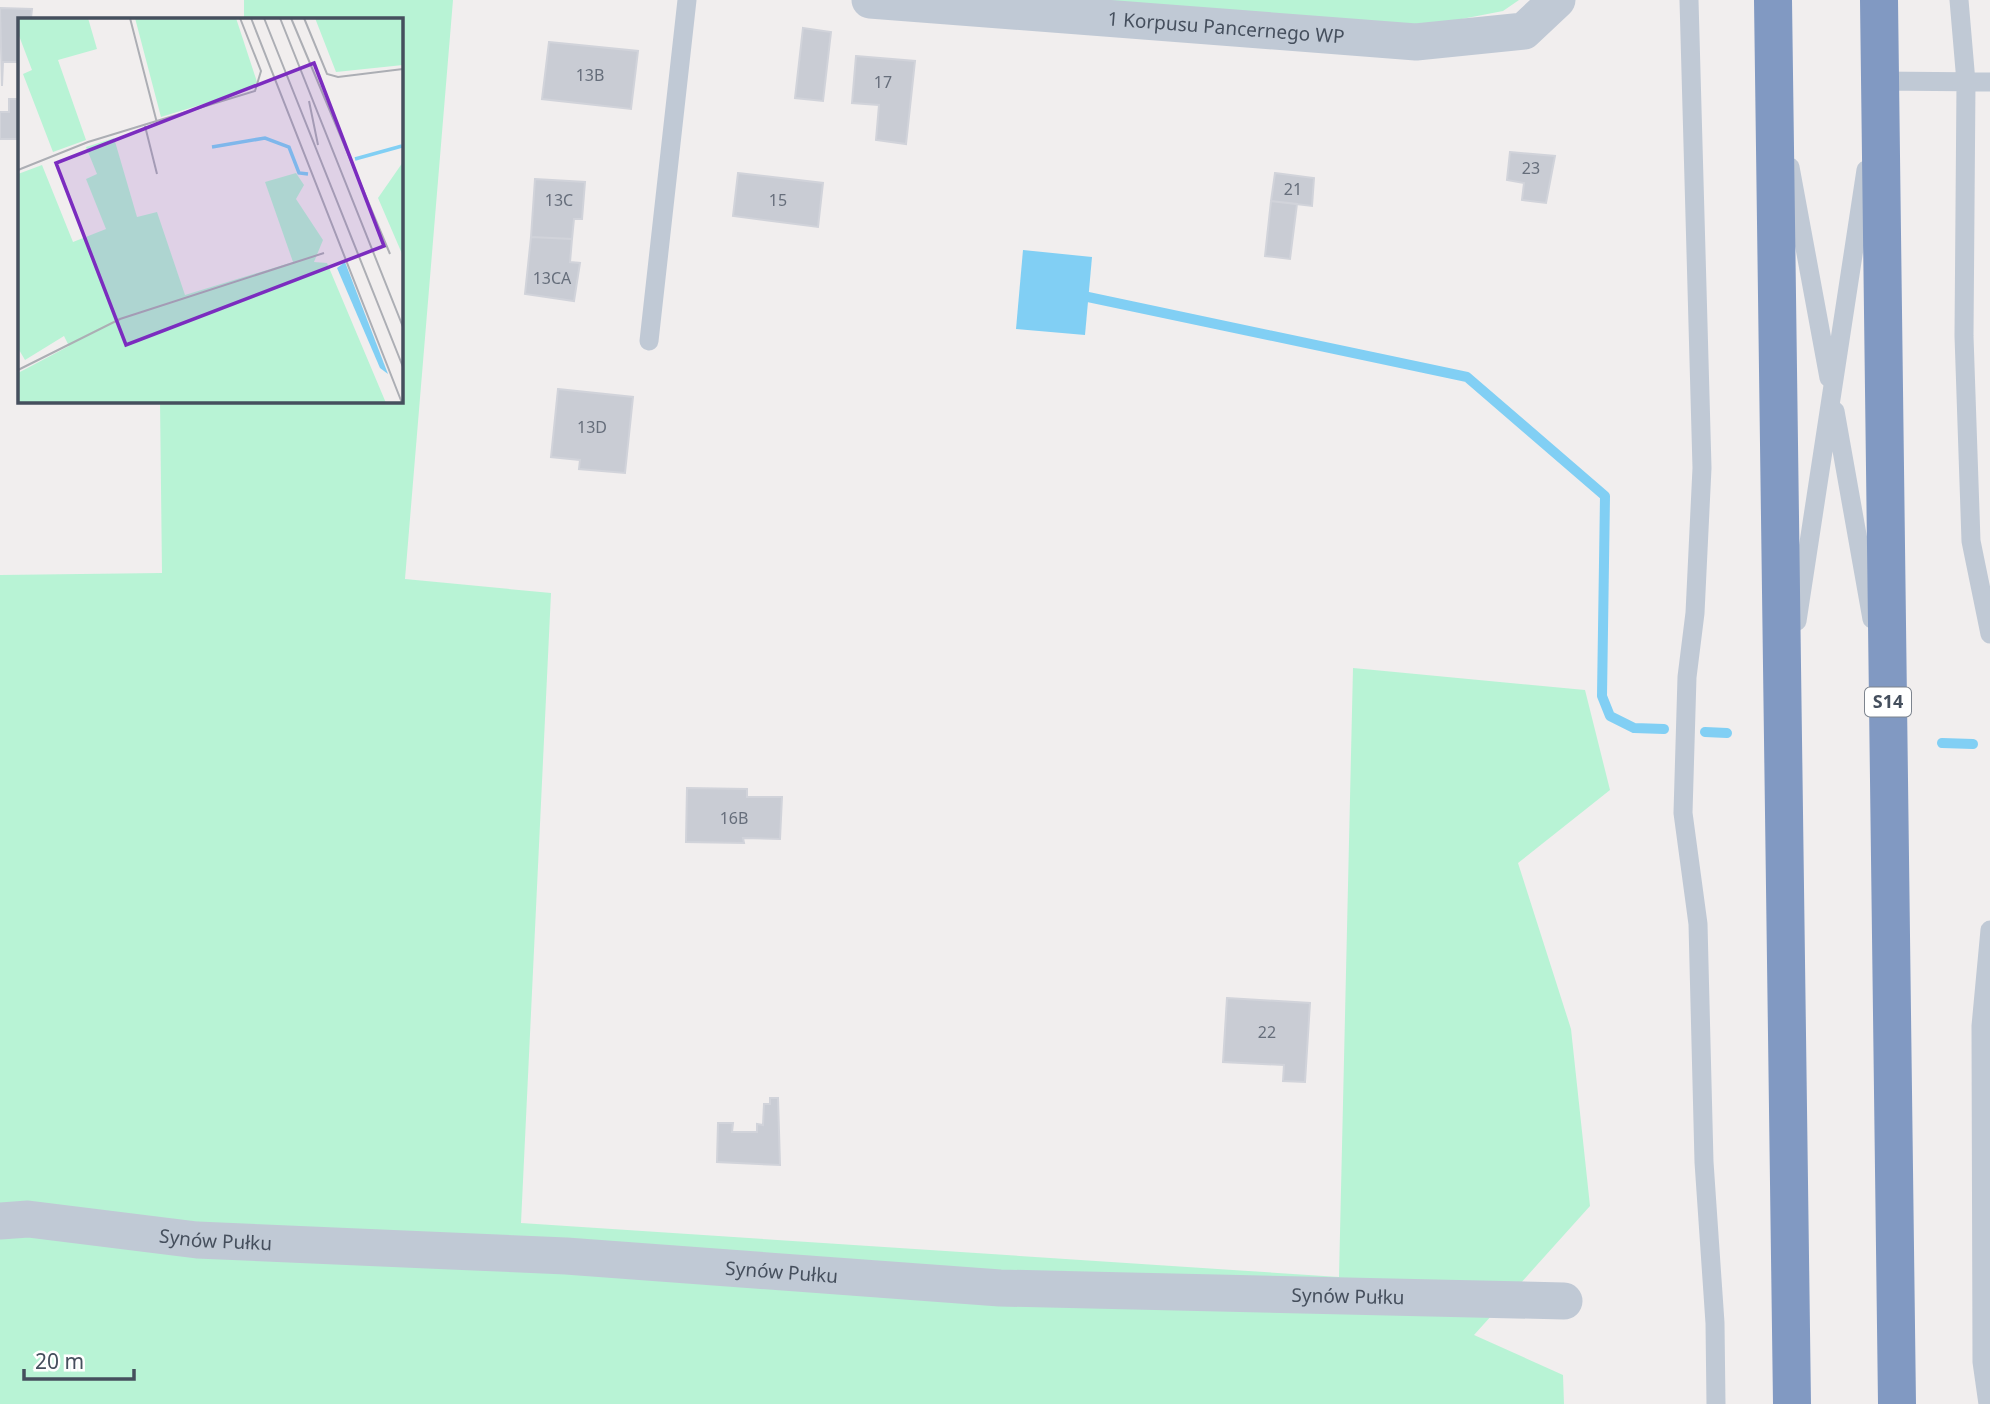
<svg xmlns="http://www.w3.org/2000/svg" width="1990" height="1404" font-family="'Noto Sans',sans-serif">
  <style>
    .green { fill: #b8f3d5 }
    .water { fill: #81cff4 }
    .lines { fill: none; stroke-linecap: round; stroke-linejoin: round }
    .stream { stroke: #81cff4; stroke-width: 10 }
    .building { fill: #c9ccd4; stroke: #d1d3da; stroke-width: 2 }
    .lane { stroke: #c0c9d5; stroke-width: 19 }
    .street { stroke: #c0c9d5; stroke-width: 37 }
    .highway { stroke: #8199c2; stroke-width: 38 }
    .labels { text-anchor: middle; stroke-width: 6; stroke-linejoin: round; paint-order: stroke }
    .number-label { font-size: 16px; fill: #666e7b }
    .shield { fill: #fff; stroke: #7d848e; stroke-width: 2 }
    .shield-label { font-size: 18px; font-weight: bold; fill: #454f5d }
    .street-label { font-size: 19px; fill: #454f5d; stroke: #fff }
    .inset-river { fill: none; stroke: #81cff4; stroke-width: 3.5 }
    .inset-road { fill: none; stroke: #acaeb4; stroke-width: 2 }
    .view { fill: #7b2cbf; fill-opacity: 0.15; stroke: #7b2cbf; stroke-width: 3.5 }
    .inset-edge { fill: none; stroke: #454f5d; stroke-width: 3.5 }
  </style>
  <rect width="100%" height="100%" fill="#f1eeee"/>
  <path class="green" d="M244,0H453L405,579L551,593L521,1223L1339,1277L1353,668L1585,690L1610,790L1518,863L1571,1029L1590,1206L1474,1335L1563,1375L1564,1404H0V575L162,573L160,401H401V19H244Z
    M1009,0H1519L1503,11L1410,29Z"/>
  <path class="water" d="M1023,250L1092,257L1085,335L1016,329Z"/>
  <g class="lines">
    <path class="stream" d="M1088,297L1467,377L1605,496L1602,696L1610,716L1634,728L1664,729
      M1705,732L1727,733
      M1942,743L1973,744"/>
  </g>
  <path class="building" d="M0,8L32,9L31,18H48L19,19V62H3L2,86Z
    M803,28L831,32L823,101L795,98Z
    M549,42L638,51L631,109L542,99Z
    M856,56L915,61L906,144L876,140L879,105L852,103Z
    M9,99H19V139H0V112H9Z
    M1510,152L1555,156L1546,203L1522,200L1524,183L1507,180Z
    M738,173L823,183L818,227L733,216Z
    M1275,173L1314,178L1312,206L1271,201Z
    M535,179L585,182L582,219H574L572,239L531,237Z
    M1271,201L1297,204L1290,259L1265,256Z
    M531,237L572,239L570,262L580,263L574,301L525,294Z
    M558,389L633,397L625,473L579,469L580,460L551,457Z
    M687,788L747,789V797H782L780,839L743,838L744,843L686,842Z
    M1227,998L1310,1003L1305,1082L1283,1081L1284,1065L1223,1062Z
    M770,1098H778L780,1165L717,1162L718,1123H733L732,1132H757V1124L763,1125L764,1104H770Z"/>
  <g class="lines">
    <path class="lane" d="M1689,0L1702,468L1695,613L1687,677L1683,813L1698,924L1704,1162L1715,1323L1716,1404
      M1959,0L1966,82L1964,336L1971,541L1990,634
      M1879,85L1880,81L1990,82
      M1790,167L1829,378
      M649,341L687,0
      M1835,411L1872,619
      M1797,621L1866,170
      M1988,1404L1982,1362L1981,1026L1990,930"/>
    <g class="street">
      <path id="s1" d="M870,0L1416,42L1524,31L1557,0"/>
      <path id="s2" d="M0,1221L28,1219L197,1240L566,1256L1000,1288L1564,1301"/>
    </g>
    <path class="highway" d="M1773,0L1792,1404
      M1879,0L1897,1404"/>
  </g>
  <g class="labels">
    <g class="number-label">
      <text x="590" y="81">13B</text>
      <text x="883" y="88">17</text>
      <text x="1531" y="174">23</text>
      <text x="1293" y="195">21</text>
      <text x="559" y="206">13C</text>
      <text x="778" y="206">15</text>
      <text x="552" y="284">13CA</text>
      <text x="592" y="433">13D</text>
      <text x="734" y="824">16B</text>
      <text x="1267" y="1038">22</text>
    </g>
    <rect class="shield" x="1865" y="687.5" width="46" height="29" rx="5"/>
    <g class="shield-label">
      <text x="1888" y="708">S14</text>
    </g>
    <g class="street-label">
      <text dy="7" stroke="none"><textPath href="#s1" startOffset="357">1 Korpusu Pancernego WP</textPath></text>
      <text dy="7" stroke="none"><textPath href="#s2" startOffset="217">Synów Pułku</textPath></text>
      <text dy="7" stroke="none"><textPath href="#s2" startOffset="784">Synów Pułku</textPath></text>
      <text dy="7" stroke="none"><textPath href="#s2" startOffset="1351">Synów Pułku</textPath></text>
    </g>
  </g>
  <g transform="translate(18 18)">
    <rect width="385" height="385" fill="#f1eeee"/>
    <path d="M0,0H70L79,31L40,42L68,122L35,134L5,56L14,52L0,15ZM117,0H218L239,64L234,71L143,99ZM297,0H385V47L318,54ZM96,120L119,199L139,194L167,277L275,244L247,164L278,155L286,167L278,181L305,222L296,244L309,245L368,385H0V355L51,328L46,318L7,342L0,330V156L24,147L55,224L88,211L68,161L79,156L68,129ZM385,144V238L360,180Z" fill="#b8f3d5"/>
    <path d="M327,244L370,356L362,350L319,250Z" fill="#81cff4"/>
    <path class="inset-river" d="M194,129L247,120L271,129L281,155L290,156M337,141L384,128"/>
    <path class="inset-road" d="M112,0L139,105M233,0L384,385M246,0L385,349M262,0L385,309M273,0L372,236M286,0L309,56L320,59L385,51M291,83L300,127M127,108L139,156M0,152L70,124L237,73L243,53L222,0M0,352L102,301L306,235"/>
    <path class="view" d="M296,45L366,228L108,327L38,145Z"/>
    <rect width="385" height="385" class="inset-edge"/>
  </g>
  <path d="M24 1369v10h110v-10" fill="none" stroke="#454f5d" stroke-width="3.5"/>
  <text x="35" y="1369" font-size="21" fill="#454f5d" stroke="#ffffff" stroke-width="5" paint-order="stroke">20 m</text>
</svg>
